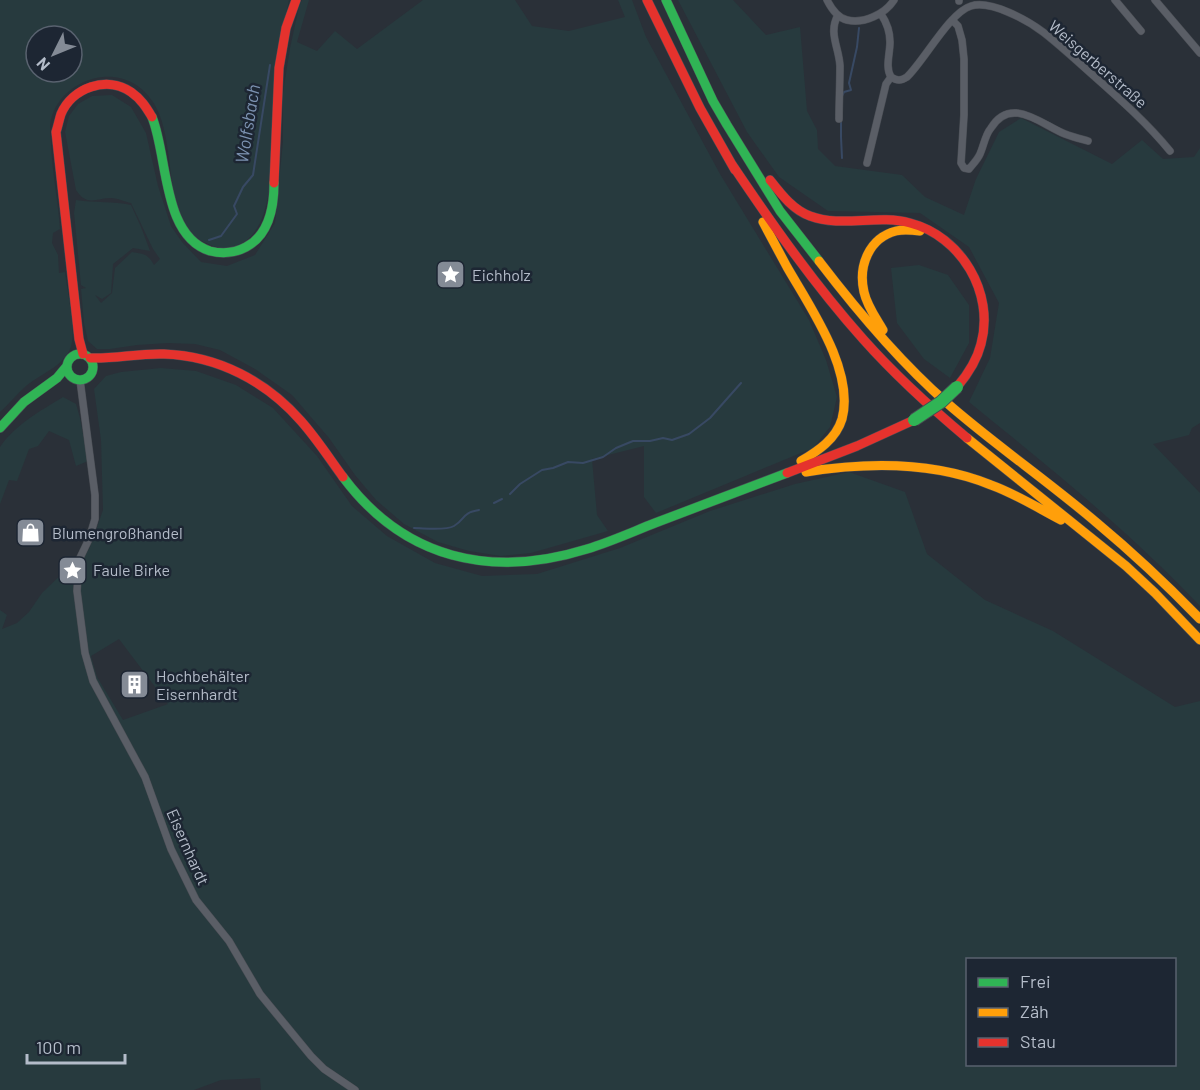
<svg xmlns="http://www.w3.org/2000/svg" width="1200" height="1090" font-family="Barlow,sans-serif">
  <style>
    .green { fill: #273a3e; fill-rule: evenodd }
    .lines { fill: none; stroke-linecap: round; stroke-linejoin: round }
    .stream { stroke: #384963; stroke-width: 2 }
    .street-casing { stroke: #484c53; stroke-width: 8 }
    .fast-casing { stroke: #484c53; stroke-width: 10 }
    .slow-casing { stroke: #484c53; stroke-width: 10 }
    .jam-casing { stroke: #484c53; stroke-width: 10 }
    .street { stroke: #5a5e66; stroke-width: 7 }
    .fast { stroke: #30b455; stroke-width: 9 }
    .slow { stroke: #ff9f0a; stroke-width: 9 }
    .jam { stroke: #e5322d; stroke-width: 9 }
    .fast-bridge-casing { stroke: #474c53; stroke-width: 14; stroke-linecap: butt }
    .fast-bridge { stroke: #30b455; stroke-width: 12 }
    .labels { text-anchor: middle; stroke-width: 5; stroke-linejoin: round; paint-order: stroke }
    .street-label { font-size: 16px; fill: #b4bcc9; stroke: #1d2633 }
    .poi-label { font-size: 16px; fill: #b4bcc9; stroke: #1d2633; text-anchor: start }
    .water-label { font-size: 18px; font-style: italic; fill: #7c92b1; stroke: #1d2633 }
  </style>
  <rect width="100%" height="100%" fill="#2a3038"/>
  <path class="green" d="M0,0H289L276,62L269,192C265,210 262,227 247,240C237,248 225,251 213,246C206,243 199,241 193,235C163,207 177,139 153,102C142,85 124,75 103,77C81,79 59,94 52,116C49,124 50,134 51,143C52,172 58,200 60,229L53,233L52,243L58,255L59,273L65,272C67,290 75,325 72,342C68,365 43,372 26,386C17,394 9,404 0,412ZM36,36H72V72H36Z
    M302,0H309L297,42L317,51L335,31L357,49L423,0H515L532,26L569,31L625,17L618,0H632L646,37L720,174L809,320L826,360L837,397L830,427L813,448L656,513L644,497V446L592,459L597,515L608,531L531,553L501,556L469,551L438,542L404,524L376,500L355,475L329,438L292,395L255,369L220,350L195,344L168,343L137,345L110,349H97L88,341L84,323L81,289L86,288L81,285L74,213L76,200C95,203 113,201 131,205L141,227L150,251L133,248L113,264L111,293L102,299L95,295L101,303L112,293L115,268L132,252C144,254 148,254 154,265L160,259L153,249L131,203C125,202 118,198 111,198C96,198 87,207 76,190L65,132L69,116L78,104L92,96L112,95L131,107L146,133L158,186L171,226L182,242L201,262L227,266L255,255L275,223L283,141V93L290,48L299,7Z
    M678,0H733L766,35L800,27L807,111L817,130L818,149L835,166L902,175L925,197L964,215L976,179L999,132L1021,118L1112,164L1142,140L1163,159L1194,157L1200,148V423L1192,428L1189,435L1153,444L1200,493V606C1129,531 1049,467 969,402L990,358L999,303L969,247L920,213L828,211L779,177L747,132Z
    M919,265L948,275L969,305V343L950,378L924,359L897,323L891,268Z
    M161,368L196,371L236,385L273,408L317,456L352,506L387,536L435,563L482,576L537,574L620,548L710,511L795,484L849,472L905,492L927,554L985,600L1053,631L1175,707L1200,701V1090H261L260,1078L221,1080L194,1090H0V610L7,615L2,629L17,623L29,612L42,593L68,568L74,574L83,573L84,557L90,547L103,510L101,440L94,389L106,376L121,372ZM119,639L168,704L123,720L97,677L91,656ZM968,960H1174V1064H968Z
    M63,397L76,404L80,418L88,461L76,466L69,440L49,431L38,446L29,449L17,481L9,480L0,504V447C15,425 40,411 63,397Z"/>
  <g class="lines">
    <path class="stream" d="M842,96L844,92L851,90L849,83L857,47L859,28
      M841,119V137L842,158
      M209,240L221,236L237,214L234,206L243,187L253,175L270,65
      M510,494L520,484L542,470L553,468L568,462L583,463L603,457L616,448L633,441H650L663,438L672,440L689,434L710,418L741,383
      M494,503L502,499
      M414,528C424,528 445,531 454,526C466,519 461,513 479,510"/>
    <defs>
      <path id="street" d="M827,0C831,8 838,18 847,20C864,24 885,14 894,0
        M959,0V1
        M1115,0L1141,31
        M1155,0L1200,53
        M838,15C828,33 839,47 840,66C840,84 839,102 839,119
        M952,20L958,26L962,40L964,59V115L961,163L964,168L969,169C973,164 978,159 980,154C984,145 985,135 991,128C1011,95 1042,125 1065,134C1073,137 1081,139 1088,141
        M891,77C897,81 901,81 907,77C924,61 950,12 971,6C991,0 1027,20 1043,32C1061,46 1078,62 1095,77C1122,101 1148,124 1170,151
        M867,163L886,84L891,77C885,67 890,54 890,42C890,32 887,23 881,14
        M80,380L95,495V519L89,539L79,560L77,591L85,653L93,681L145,777L171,849L196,900L229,941L260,994L311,1056L324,1069L355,1090"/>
      <path id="fast" d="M666,0L713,101L727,125L780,211L819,261
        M152,117C168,156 162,236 210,251C222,254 235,253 246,247C269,235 274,206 274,183
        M67 367a13 13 0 1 1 26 0a13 13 0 1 1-26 0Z
        M0,428L24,402L57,378L67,366
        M343,477C404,559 491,579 587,549C610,542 632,532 655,523C699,506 743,490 787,473"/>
      <path id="slow" d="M763,222C771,237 779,252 787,267C810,307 855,371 842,419C836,439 818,451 801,461
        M819,261C858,312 899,361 947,403C995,445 1048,481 1097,523C1133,553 1167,585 1200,619
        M883,330C876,318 867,306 864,292C858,266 869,238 896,231C904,229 912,230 920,231
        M967,438L1126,566L1155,593L1200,640
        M806,472C868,462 932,461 991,485C1016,494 1038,508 1061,520"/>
      <path id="jam" d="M647,0L700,108L735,170
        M731,163C772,224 814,284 863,339C895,375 930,407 967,438
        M770,180C781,194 793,210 810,216C842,228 877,214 910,223C961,236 995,293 981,344C977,360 968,374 957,387
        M274,183L279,68L286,28L296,0
        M83,354L79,339L56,132C58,126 59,120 61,114C72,88 107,75 131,92C141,99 146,107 152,117
        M90,358C115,359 139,353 164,354C218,356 266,381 301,421C317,439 329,458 343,477
        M787,473L857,446L914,420"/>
    </defs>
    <use href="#street" class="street-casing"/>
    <use href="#fast" class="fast-casing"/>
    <use href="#slow" class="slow-casing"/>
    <use href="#jam" class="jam-casing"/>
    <use href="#street" class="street"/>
    <use href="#fast" class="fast"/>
    <use href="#slow" class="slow"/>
    <use href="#jam" class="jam"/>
    <defs>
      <path id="fast-bridge" d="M914,420L941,402L957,387"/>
    </defs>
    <use href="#fast-bridge" class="fast-bridge-casing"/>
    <use href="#fast-bridge" class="fast-bridge"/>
  </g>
  <defs>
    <symbol id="sight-square" viewBox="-11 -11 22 22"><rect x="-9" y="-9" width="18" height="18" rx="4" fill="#848b96" stroke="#1d2633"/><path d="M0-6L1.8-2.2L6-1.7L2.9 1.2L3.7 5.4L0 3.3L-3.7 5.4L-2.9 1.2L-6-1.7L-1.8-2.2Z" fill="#fff"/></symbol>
    <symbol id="shop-square" viewBox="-11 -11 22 22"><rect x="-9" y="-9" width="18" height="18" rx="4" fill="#848b96" stroke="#1d2633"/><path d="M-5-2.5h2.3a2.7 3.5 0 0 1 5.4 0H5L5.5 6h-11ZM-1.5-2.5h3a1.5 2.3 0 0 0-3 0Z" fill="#fff"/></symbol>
    <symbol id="building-square" viewBox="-11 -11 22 22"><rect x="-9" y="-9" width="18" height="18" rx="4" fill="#848b96" stroke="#1d2633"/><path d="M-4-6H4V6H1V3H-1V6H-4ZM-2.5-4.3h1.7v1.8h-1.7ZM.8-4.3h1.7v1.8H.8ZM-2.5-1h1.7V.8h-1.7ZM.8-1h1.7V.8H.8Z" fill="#fff"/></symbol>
  </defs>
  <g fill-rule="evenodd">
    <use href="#sight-square" x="434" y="258" width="33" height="33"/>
    <use href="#shop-square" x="14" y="516" width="33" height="33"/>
    <use href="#sight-square" x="56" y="554" width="33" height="33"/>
    <use href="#building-square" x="118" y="668" width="33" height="33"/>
  </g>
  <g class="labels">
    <g class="street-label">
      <text transform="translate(1098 64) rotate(41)" y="6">Weisgerberstraße</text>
      <text transform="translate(188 847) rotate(66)" y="6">Eisernhardt</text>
    </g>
    <g class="poi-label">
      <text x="472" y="281">Eichholz</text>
      <text x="52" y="539">Blumengroßhandel</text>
      <text x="93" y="576">Faule Birke</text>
      <text x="156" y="682">Hochbehälter<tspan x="156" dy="18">Eisernhardt</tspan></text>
    </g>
    <g class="water-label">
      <text transform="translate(248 124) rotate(-81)" y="6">Wolfsbach</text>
    </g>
  </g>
  <rect x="966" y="958" width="210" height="108" fill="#1d2633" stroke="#59626f" stroke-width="1.5"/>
  <rect x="978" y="978" width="30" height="9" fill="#30b455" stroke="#59626f" stroke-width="1.5"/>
  <text x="1020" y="988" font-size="18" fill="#b4bcc9">Frei</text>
  <rect x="978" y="1008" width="30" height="9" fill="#ff9f0a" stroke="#59626f" stroke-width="1.5"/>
  <text x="1020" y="1018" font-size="18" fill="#b4bcc9">Zäh</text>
  <rect x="978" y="1038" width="30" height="9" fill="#e5322d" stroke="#59626f" stroke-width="1.5"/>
  <text x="1020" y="1048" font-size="18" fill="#b4bcc9">Stau</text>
  <g transform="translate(54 54) rotate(227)"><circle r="28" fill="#1d2633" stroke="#59626f" stroke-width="1.5"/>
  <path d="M0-4.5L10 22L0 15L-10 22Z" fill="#848b96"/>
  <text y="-9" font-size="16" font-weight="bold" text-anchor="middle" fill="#b4bcc9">N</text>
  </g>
  <path d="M27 1054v9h98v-9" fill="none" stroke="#b4bcc9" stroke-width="3"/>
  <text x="36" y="1054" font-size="18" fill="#b4bcc9" stroke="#1d2633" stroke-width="4.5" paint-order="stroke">100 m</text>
</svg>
